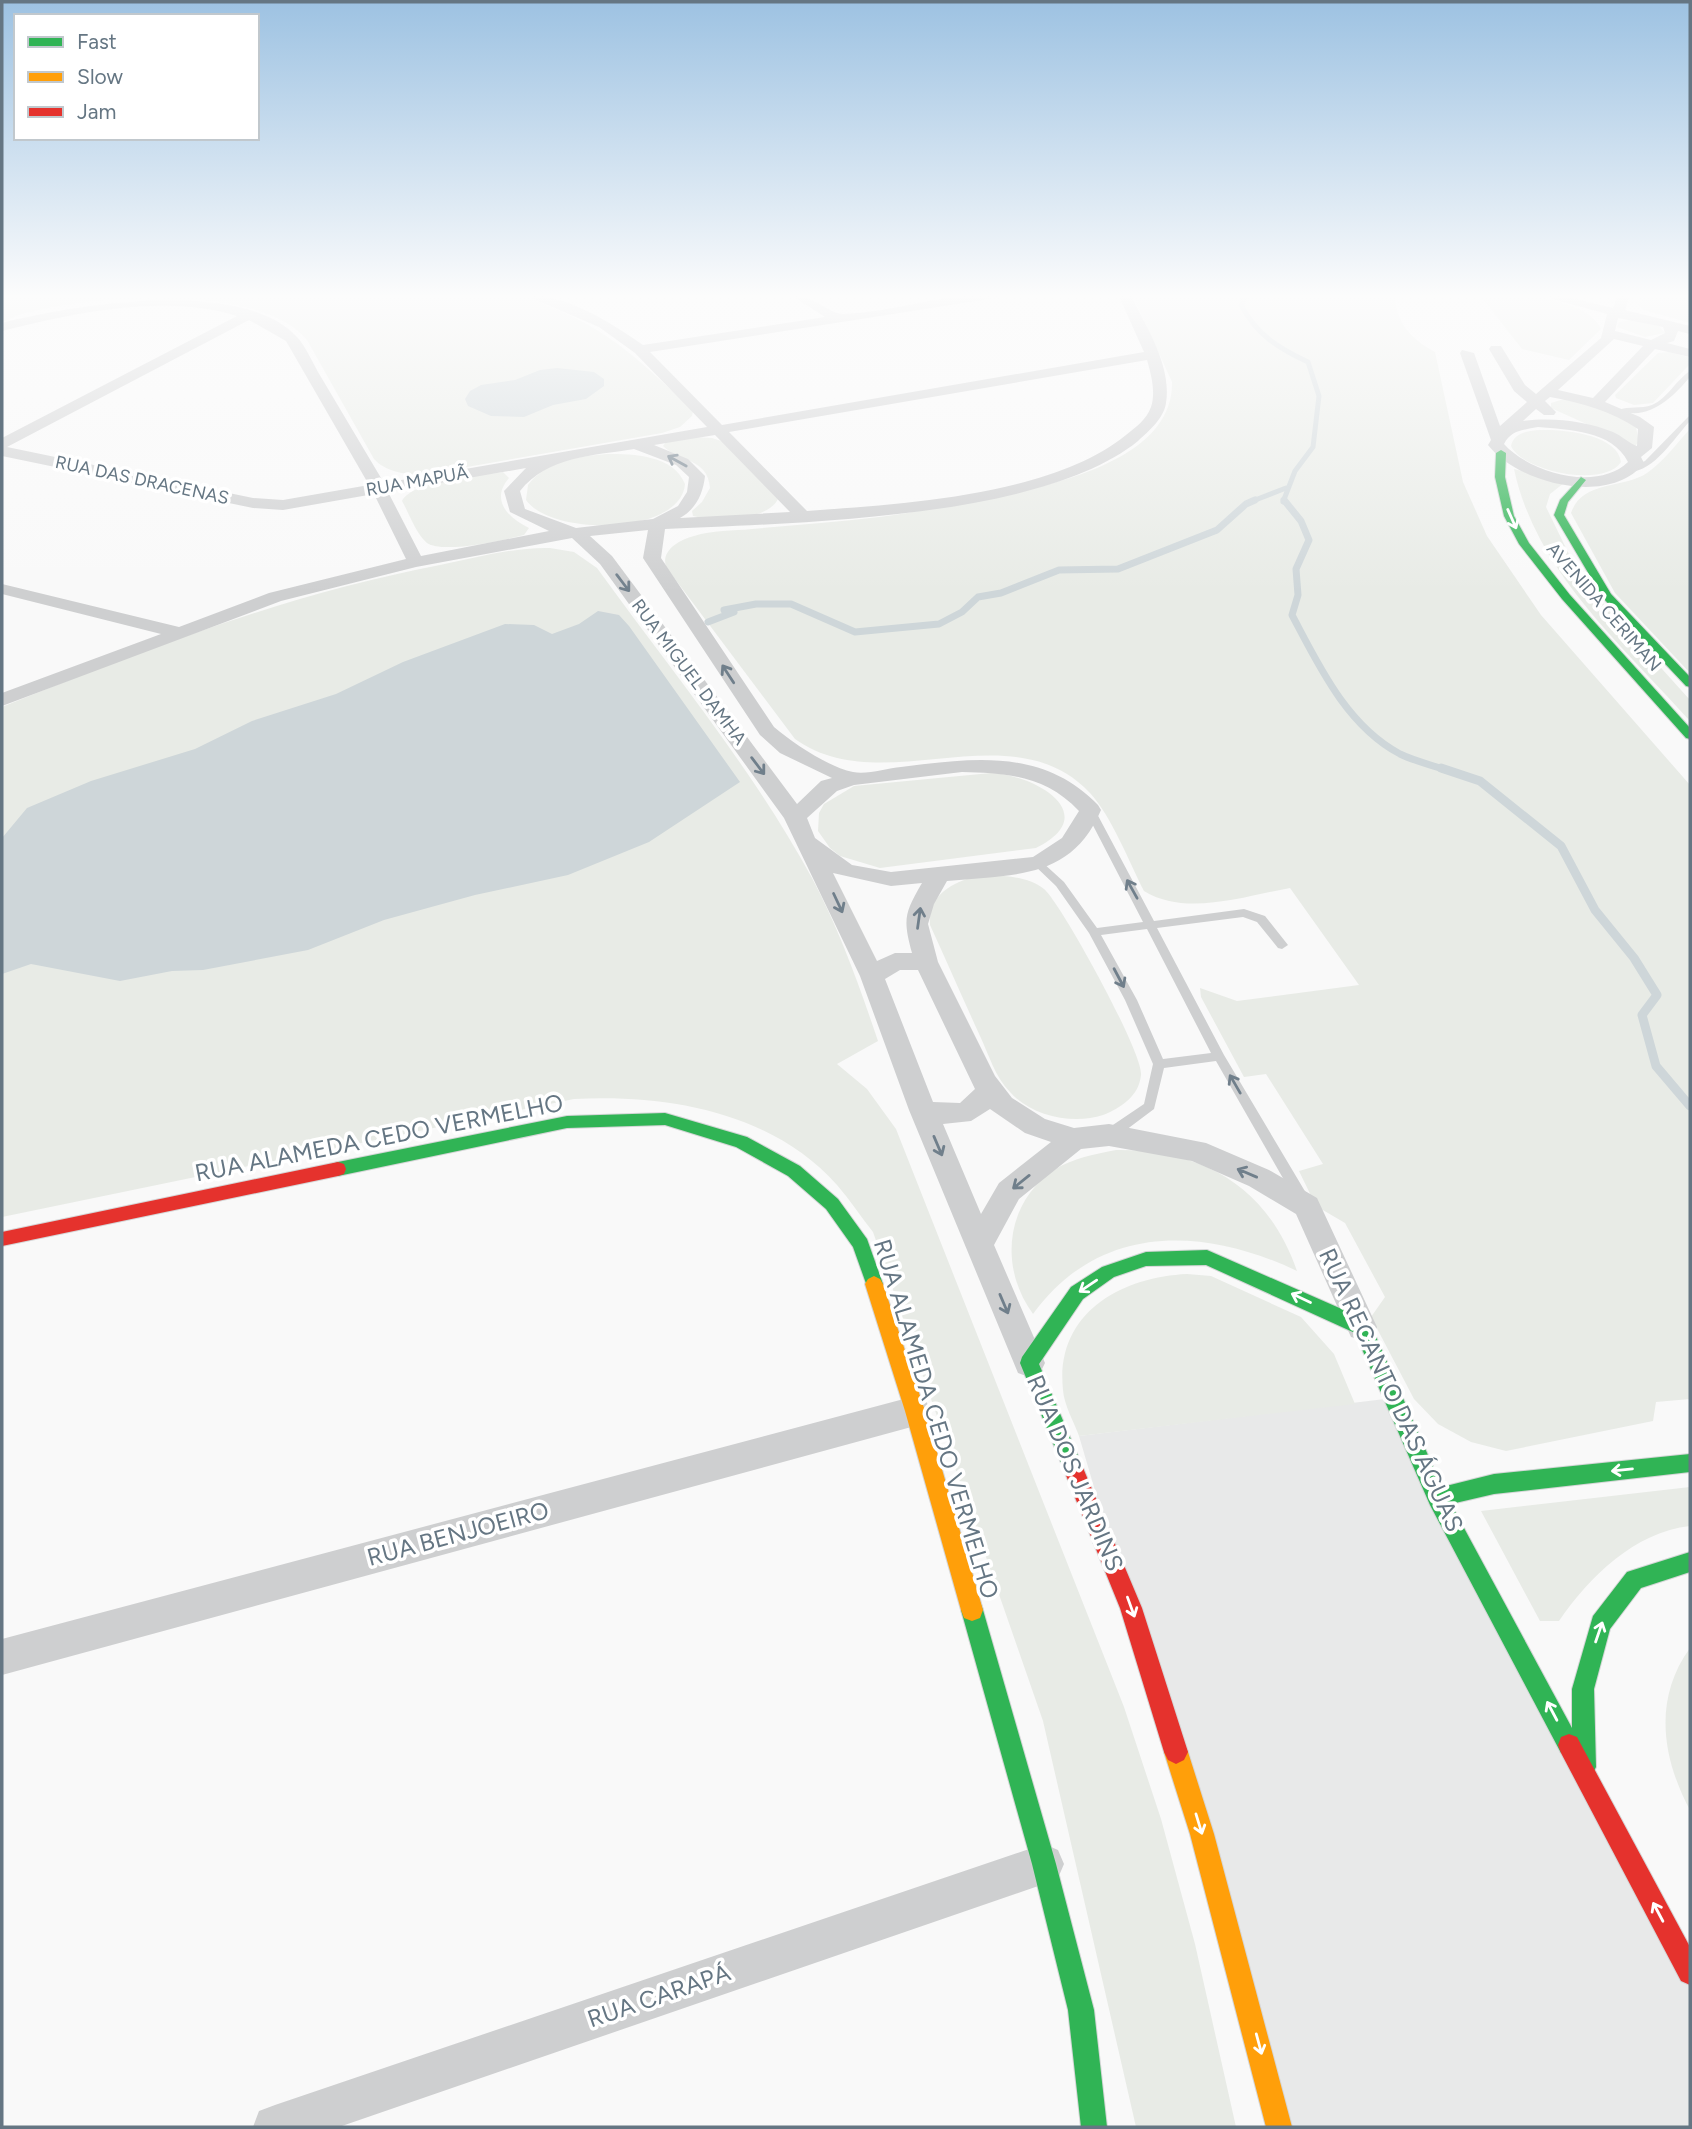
<svg xmlns="http://www.w3.org/2000/svg" width="1692" height="2129" font-family="Figtree,sans-serif">
  <style>
    .built { fill: #e8e9e9 }
    .green { fill: #e8ebe6 }
    .water { fill: #ced6d9 }
    .lines { fill: none; stroke-linecap: round; stroke-linejoin: round }
    .stream-far2 { stroke: #ced6d9; stroke-width: 5 }
    .stream-far1 { stroke: #ced6d9; stroke-width: 7 }
    .stream { stroke: #ced6d9; stroke-width: 9 }
    .fast-casing { stroke: #d5d6d7; stroke-width: 2 }
    .slow-casing { stroke: #d5d6d7; stroke-width: 2 }
    .jam-casing { stroke: #d5d6d7; stroke-width: 2 }
    .lane { fill: #cecfd0; fill-rule: evenodd }
    .street { fill: #cecfd0; fill-rule: evenodd }
    .fast { fill: #30b455; fill-rule: evenodd }
    .slow { fill: #ff9f0a; fill-rule: evenodd }
    .jam { fill: #e5322d; fill-rule: evenodd }
    .oneway { stroke: #707f8b }
    .oneway2 { stroke: #fff }
    .labels { text-anchor: middle; stroke-width: 7; stroke-linejoin: round; paint-order: stroke }
    .far-street-label { font-size: 18px; fill: #657683; stroke: #fff }
    .near-street-label { font-size: 24px; fill: #657683; stroke: #fff }
  </style>
  <rect width="100%" height="100%" fill="#f9f9f9"/>
  <path class="built" d="M1393,1398L1690,1972V2127H1279L1272,2093L1079,1436Z"/>
  <path class="green" d="M2,294H515C599,321 631,351 693,411L692,416L680,427L662,433L421,475C404,474 386,472 374,459L307,340C260,282 88,295 22,314C15,316 9,320 2,322Z
    M1132,294H1395C1395,322 1411,339 1435,352L1463,482L1487,536L1541,615L1690,785V1399L1656,1402L1653,1421L1506,1451L1471,1442L1438,1424L1414,1399L1371,1317L1385,1297L1345,1223L1316,1206L1299,1171L1323,1164L1266,1074L1244,1077L1201,997L1200,988L1237,1001L1359,985L1290,888C1245,896 1186,917 1144,891C1129,862 1112,817 1090,793C1011,709 883,802 795,739L666,567C661,550 679,540 694,536C712,530 733,531 752,529C794,525 837,522 879,517C907,514 935,507 963,502C1026,491 1174,468 1172,382Z
    M1479,294C1509,294 1586,296 1601,329L1569,360L1522,349Z
    M1643,294H1690V323L1644,310L1639,305Z
    M1631,320L1659,326L1665,333L1645,337L1617,327L1619,322Z
    M1669,352L1688,357L1690,364L1653,403L1634,405L1616,398L1615,395L1658,353Z
    M1564,399L1592,403L1636,427L1639,442L1635,446L1551,408V403Z
    M1690,429V673L1615,593L1571,513C1582,480 1623,489 1647,473C1663,462 1677,443 1690,429Z
    M1540,430C1562,429 1618,434 1621,462C1605,488 1523,472 1511,446C1514,432 1529,431 1540,430Z
    M693,437L712,438L724,442L778,499C766,522 724,516 702,518L693,516L692,511L702,502L710,488C708,458 679,462 663,446L666,442Z
    M607,454C633,454 674,455 685,484C681,535 552,537 526,500L528,485C546,461 579,456 607,454Z
    M1514,469L1564,483L1550,494L1546,507L1581,579L1690,700V721C1622,645 1536,572 1514,469Z
    M503,472L509,478C490,500 508,518 529,528L524,535C505,540 443,554 427,543C416,534 409,513 402,501C413,480 480,476 503,472Z
    M550,548L574,552L597,568C670,669 752,768 812,878C840,931 859,985 878,1041L837,1064L867,1089L896,1129L1124,1707L1161,1819L1195,1944L1236,2127H1136L1043,1721L873,1232C861,1217 850,1200 837,1185C772,1112 667,1094 574,1099L2,1217V707C145,649 288,594 440,565C476,558 513,547 550,548Z
    M991,773C1035,775 1104,814 1036,848L880,868L840,856L830,848L818,831L819,813L824,804L854,786Z
    M977,876C998,875 1026,875 1044,889C1061,903 1144,1054 1141,1075C1139,1096 1121,1108 1103,1115C1073,1125 1031,1116 1010,1092C995,1077 989,1055 980,1036C963,999 947,962 930,925C928,895 951,883 977,876Z
    M1116,1150C1203,1149 1268,1187 1297,1271C1203,1226 1099,1223 1033,1314C999,1268 1005,1203 1054,1170C1073,1158 1095,1154 1116,1150Z
    M1187,1274L1211,1276L1301,1317L1334,1354L1355,1404L1079,1436C1074,1422 1064,1405 1063,1390C1055,1313 1121,1277 1187,1274Z
    M1690,1487V1526C1635,1532 1589,1577 1559,1621H1540L1481,1511Z
    M1690,1648V1810C1662,1758 1653,1699 1690,1648Z"/>
  <path class="water" d="M557,368L594,372L604,379V386L586,399L553,405L524,417L491,416L468,406L465,399L470,391L481,385L515,380L540,370Z
    M598,611L619,615L629,626L740,782L649,842L568,875L475,895L384,920L308,950L203,970L172,971L120,981L31,964L2,974V838L27,808L91,781L195,749L252,721L336,694L403,662L505,624L534,625L552,634L579,624Z"/>
  <g class="lines">
    <path class="stream-far2" d="M1248,294L1241,305C1257,335 1278,348 1308,362L1319,396L1313,447L1295,471L1283,502
      M1250,502L1286,488"/>
    <path class="stream-far1" d="M1284,500L1301,521L1309,540L1296,569L1298,595L1292,615C1319,666 1347,726 1400,754C1414,761 1432,765 1446,770
      M724,610L756,604H791L855,632L939,624L962,612L978,597L1001,593L1059,570L1118,569L1217,530L1246,504L1255,500
      M708,622L734,612"/>
    <path class="stream" d="M1441,768L1480,781L1561,846L1595,910L1634,958L1657,995L1642,1015L1656,1066L1690,1106"/>
    <defs>
      <path id="fast" d="M1501,450L1506,453L1505,477L1514,516L1529,543L1570,595L1690,728V739L1686,738L1562,599L1519,544L1504,516L1495,477L1496,453Z
        M1581,477L1586,480L1568,502L1564,515L1611,594L1690,677V687L1686,686L1603,598L1554,515L1560,500Z
        M665,1113L747,1137L800,1166L838,1199L867,1239L883,1284L880,1289L874,1292L868,1289L853,1247L826,1209L788,1176L736,1147L665,1125L567,1128L338,1176L332,1174L330,1169L332,1164L338,1162L567,1116Z
        M1207,1250L1369,1321L1442,1487L1494,1474L1690,1454V1472L1494,1494L1451,1504L1572,1728V1689L1593,1616L1627,1572L1690,1552V1572L1641,1588L1610,1629L1594,1689L1596,1767L1592,1775L1584,1779L1576,1775L1572,1755L1561,1753L1430,1505L1355,1333L1206,1265L1146,1266L1114,1277L1083,1299L1039,1364L1081,1463L1078,1470L1071,1472L1064,1470L1020,1363L1022,1357L1071,1287L1102,1267L1146,1252Z
        M972,1599L980,1602L983,1610L1056,1864L1094,2010L1107,2127H1081L1068,2010L1032,1864L961,1610L964,1602Z"/>
      <path id="slow" d="M874,1276L880,1279L883,1284L925,1411L983,1610L980,1618L972,1621L964,1618L961,1610L905,1411L865,1284L868,1279Z
        M1176,1740L1184,1744L1188,1752L1214,1834L1292,2127H1266L1190,1834L1164,1752L1168,1744Z"/>
      <path id="jam" d="M338,1162L344,1164L346,1169L344,1174L338,1176L2,1246V1232Z
        M1071,1454L1078,1456L1142,1608L1188,1752L1184,1760L1176,1764L1168,1760L1164,1752L1120,1608L1061,1463L1064,1456Z
        M1569,1734L1577,1737L1690,1947V1985L1681,1981L1561,1753L1558,1745L1561,1737Z"/>
    </defs>
    <use href="#fast" class="fast-casing"/>
    <use href="#slow" class="slow-casing"/>
    <use href="#jam" class="jam-casing"/>
    <path class="lane" d="M1690,371V377C1673,397 1648,422 1619,410C1628,406 1641,409 1652,405C1668,398 1676,380 1690,371Z
      M1690,415V421C1674,438 1655,471 1629,472V468L1645,461Z
      M1090,807L1095,810L1154,921L1244,909L1265,916L1288,945L1282,949L1278,948L1257,922L1243,917L1157,928L1224,1055L1306,1193L1308,1197L1306,1201L1301,1202L1296,1201L1216,1061L1164,1068L1154,1109L1114,1139H1104L1103,1135L1104,1131L1144,1104L1153,1064L1125,1000L1089,933L1056,886L1033,864L1034,862H1042L1064,882L1097,928L1143,922L1085,810ZM1147,929L1211,1053L1163,1059L1137,1000L1101,935Z"/>
    <path class="street" d="M522,294C565,294 609,321 643,345L825,317L789,294C813,294 828,314 844,314C897,312 948,292 1001,294L995,298L650,352L722,425L1144,352L1118,294H1130C1146,326 1172,366 1166,403C1164,418 1149,431 1138,441C1041,520 790,523 665,529L661,558L774,727C793,743 828,767 853,772C867,775 887,768 901,767C973,758 1043,748 1098,805L1101,810C1071,881 1012,874 947,881L934,904L928,924L938,962L995,1076L1012,1098L1045,1119L1074,1128L1109,1124L1206,1143L1269,1170L1317,1198L1377,1327L1373,1337L1362,1340L1351,1337L1296,1214L1249,1186L1192,1161L1109,1146L1081,1149L1019,1199L994,1245L1045,1363L1040,1373L1029,1377L1018,1373L909,1110L860,976L784,818L600,564L572,538L416,567L281,601L2,706V693L161,634L2,594V584L179,627L269,593L406,559L374,494L283,510L253,508L2,456V438L237,316C166,293 72,313 2,331V323C73,305 240,277 296,336C306,346 313,364 321,377C342,412 363,448 384,483L707,427L635,353L599,327ZM249,320L286,341L369,485L283,500L253,498L7,447ZM1147,360C1151,374 1156,392 1151,407C1147,419 1135,428 1126,435C1051,496 902,504 807,511L729,432ZM715,435L790,512L680,518C696,509 703,494 705,476L688,459L654,445ZM634,449L676,465L689,477L687,492L678,506L653,519L576,528L525,509L520,491C548,456 592,456 634,449ZM526,468L504,491L510,512L549,531L421,556L388,492ZM648,530L643,558L760,735L780,753L832,778L821,781L797,804L612,556L590,536ZM962,772C1008,773 1046,776 1079,811L1062,838L1033,857L891,872L852,865L815,838L807,818L837,791L854,785ZM833,873L891,886L922,883C904,914 903,919 912,953H895L877,961ZM900,970H918L975,1089L960,1103L933,1102L885,979ZM990,1109L1025,1133L1051,1142L999,1183L981,1214L943,1124L971,1121Z
      M1534,294H1555L1613,308L1618,294H1630L1625,310L1690,326V334L1678,331L1674,341L1667,343L1690,349V357L1655,349L1605,402L1640,417L1654,427L1652,448L1641,457L1644,463C1610,507 1518,484 1488,445L1491,440L1460,353L1462,350L1474,353L1500,426L1527,402L1514,391L1489,349L1491,346H1501L1525,385L1536,394L1601,338L1607,314ZM1618,318L1663,327L1665,333L1651,340L1615,331ZM1614,339L1643,346L1593,398L1558,390ZM1550,397C1582,403 1611,411 1638,429L1637,446C1630,444 1622,436 1613,432C1586,421 1552,417 1523,421L1536,409L1544,415H1554L1556,412L1545,401ZM1538,427C1569,430 1612,430 1628,462C1597,492 1530,473 1504,444C1511,430 1523,430 1538,427Z
      M915,1396L926,1401L931,1411L926,1421L915,1426L2,1675V1639Z
      M1044,1844L1058,1850L1064,1864L1058,1878L1044,1884L339,2127H253L259,2111L275,2105Z"/>
    <use href="#fast" class="fast"/>
    <use href="#slow" class="slow"/>
    <use href="#jam" class="jam"/>
  </g>
  <defs><path id="oneway-shaft" d="M-6 0H5M1.5-3L5.5 0L1.5 3" fill="none" stroke-width="1.6" stroke-linecap="round" stroke-linejoin="round" transform="scale(1.75)"/></defs>
  <g class="oneway">
    <use href="#oneway-shaft" transform="translate(677 461) rotate(-151)"/>
    <use href="#oneway-shaft" transform="translate(623 583) rotate(53)"/>
    <use href="#oneway-shaft" transform="translate(728 674) rotate(-123)"/>
    <use href="#oneway-shaft" transform="translate(758 766) rotate(53)"/>
    <use href="#oneway-shaft" transform="translate(1132 889) rotate(-119)"/>
    <use href="#oneway-shaft" transform="translate(838 903) rotate(65)"/>
    <use href="#oneway-shaft" transform="translate(919 918) rotate(-82)"/>
    <use href="#oneway-shaft" transform="translate(1119 978) rotate(62)"/>
    <use href="#oneway-shaft" transform="translate(1235 1084) rotate(-120)"/>
    <use href="#oneway-shaft" transform="translate(938 1146) rotate(67)"/>
    <use href="#oneway-shaft" transform="translate(1247 1173) rotate(-157)"/>
    <use href="#oneway-shaft" transform="translate(1021 1182) rotate(141)"/>
    <use href="#oneway-shaft" transform="translate(1004 1304) rotate(67)"/>
  </g>
  <g class="oneway2">
    <use href="#oneway-shaft" transform="translate(1512 519) rotate(66)"/>
    <use href="#oneway-shaft" transform="translate(1088 1286) rotate(146)"/>
    <use href="#oneway-shaft" transform="translate(1301 1298) rotate(-155)"/>
    <use href="#oneway-shaft" transform="translate(1622 1470) rotate(174)"/>
    <use href="#oneway-shaft" transform="translate(1131 1607) rotate(70)"/>
    <use href="#oneway-shaft" transform="translate(1599 1632) rotate(-71)"/>
    <use href="#oneway-shaft" transform="translate(1552 1711) rotate(-118)"/>
    <use href="#oneway-shaft" transform="translate(1199 1824) rotate(73)"/>
    <use href="#oneway-shaft" transform="translate(1658 1912) rotate(-118)"/>
    <use href="#oneway-shaft" transform="translate(1259 2044) rotate(75)"/>
  </g>
  <linearGradient id="sky" x2="0" y2="1"><stop stop-color="#9dc2e2"/><stop offset="0.5" stop-color="#fcfcfc"/><stop offset="1" stop-color="#fcfcfc" stop-opacity="0"/></linearGradient>
  <rect width="1692" height="592" fill="url(#sky)"/>
  <g class="labels">
    <g class="far-street-label">
      <text transform="translate(142 480) rotate(12)" y="6">RUA DAS DRACENAS</text>
      <text transform="translate(417 481) rotate(-10)" y="6">RUA MAPUÃ</text>
      <text transform="translate(1604 607) rotate(49)" y="6">AVENIDA CERIMAN</text>
      <text transform="translate(689 672) rotate(53)" y="6">RUA MIGUEL DAMHA</text>
    </g>
    <g class="near-street-label">
      <text transform="translate(379 1138) rotate(-11)" y="8">RUA ALAMEDA CEDO VERMELHO</text>
      <text transform="translate(1391 1390) rotate(65)" y="8">RUA RECANTO DAS ÁGUAS</text>
      <text transform="translate(936 1419) rotate(73)" y="8">RUA ALAMEDA CEDO VERMELHO</text>
      <text transform="translate(1075 1473) rotate(67)" y="8">RUA DOS JARDINS</text>
      <text transform="translate(458 1534) rotate(-15)" y="8">RUA BENJOEIRO</text>
      <text transform="translate(659 1996) rotate(-19)" y="8">RUA CARAPÁ</text>
    </g>
  </g>
  <rect width="1692" height="2129" fill="none" stroke="#657683" stroke-width="7"/>
  <rect x="14" y="14" width="245" height="126" fill="#ffffff" stroke="#c1c8cd" stroke-width="2"/>
  <rect x="28" y="37" width="35" height="10" fill="#30b455" stroke="#c1c8cd" stroke-width="2"/>
  <text x="77" y="49" font-size="21" fill="#657683">Fast</text>
  <rect x="28" y="72" width="35" height="10" fill="#ff9f0a" stroke="#c1c8cd" stroke-width="2"/>
  <text x="77" y="84" font-size="21" fill="#657683">Slow</text>
  <rect x="28" y="107" width="35" height="10" fill="#e5322d" stroke="#c1c8cd" stroke-width="2"/>
  <text x="77" y="119" font-size="21" fill="#657683">Jam</text>
</svg>
